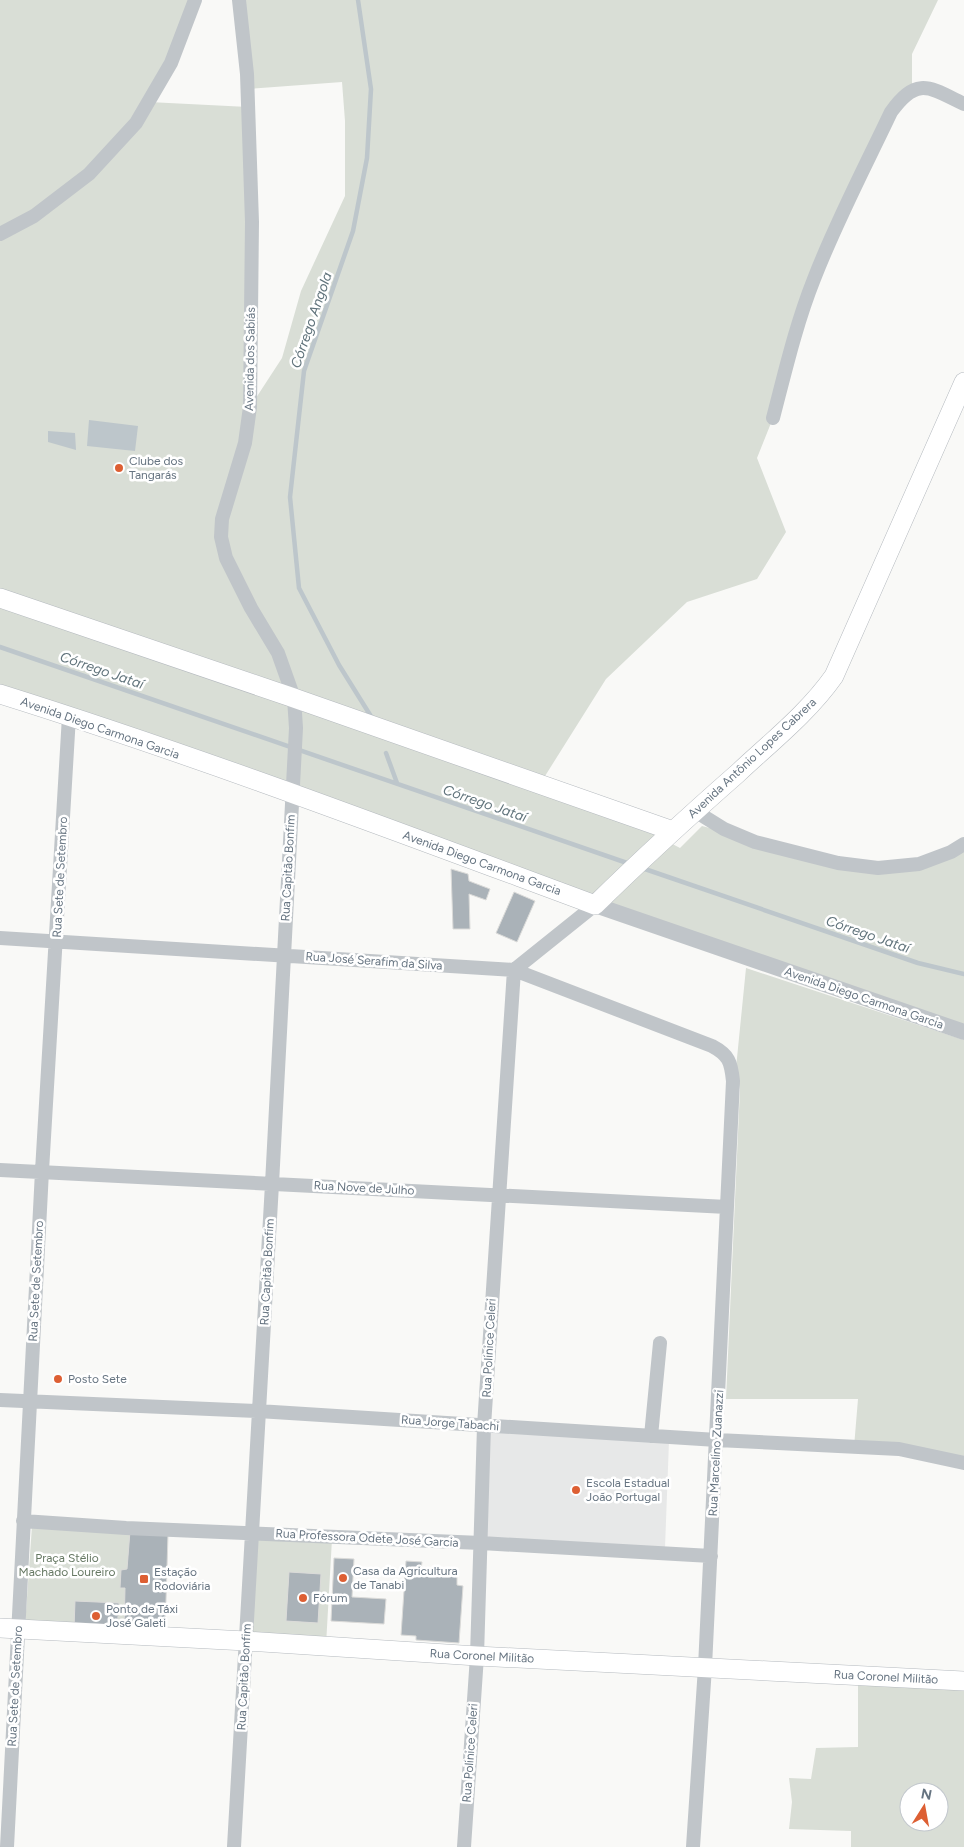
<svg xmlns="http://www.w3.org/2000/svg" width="964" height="1847" font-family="Figtree,sans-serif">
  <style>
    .built { fill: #e7e8e8 }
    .green { fill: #d9ded6; fill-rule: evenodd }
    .water { fill: #bdc6cb }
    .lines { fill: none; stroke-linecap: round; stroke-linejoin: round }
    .stream { stroke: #bdc6cb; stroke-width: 4.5 }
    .building { fill: #aab2b8; stroke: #dbdbd9 }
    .secondary-casing { stroke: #b5babf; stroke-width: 20 }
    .minor { stroke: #c0c5c9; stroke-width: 14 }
    .tertiary { stroke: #c0c5c9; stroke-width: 16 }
    .secondary { stroke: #fff; stroke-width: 19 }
    .poi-dot { fill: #dd5f33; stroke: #fff; stroke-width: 2 }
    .labels { text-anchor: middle; stroke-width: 5; stroke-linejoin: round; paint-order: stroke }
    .street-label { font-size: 12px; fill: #667481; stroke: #fff }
    .poi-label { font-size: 12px; fill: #667481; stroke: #fff; text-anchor: start }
    .park-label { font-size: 12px; fill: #677964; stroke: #fff }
    .water-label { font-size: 14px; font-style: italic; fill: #60737b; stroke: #fff }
  </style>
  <rect width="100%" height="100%" fill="#f9f9f7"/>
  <path class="built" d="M488,1431L669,1441L665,1548L484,1540Z"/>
  <path class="green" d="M0,0H195L149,102L248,107L250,407L282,358L301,291L345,196V121L342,82L248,89L239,0H938L912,54V89L907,93L836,227L773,418L757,458L786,532L757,579L687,602L606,679L540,784L0,598Z
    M0,606L636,825L680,848L702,826L879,872L964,847V1029L0,686Z
    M746,968L964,1040V1463L854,1447L858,1399H726L740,1089L736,1068Z
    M32,1526L130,1531L127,1569L121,1570L120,1588H125L124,1631L117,1630L119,1603L75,1601L74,1628L25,1626Z
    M255,1535L332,1539L326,1645L249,1641ZM289,1572L321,1574L318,1623L286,1621Z
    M858,1678L964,1684V1847H851V1831L789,1829L792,1802L789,1778L811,1779L816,1748L858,1747ZM909,1792H939V1822H909Z"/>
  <path class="water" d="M89,420L138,426L135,451L87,446Z
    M48,431L75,433L76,450L48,442Z"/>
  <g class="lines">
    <path class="stream" d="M358,0L371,89L367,158L353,231L304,371L290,497L299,588L339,665L372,718
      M0,647L630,864
      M386,753L397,783
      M642,868L918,963L964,974"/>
  </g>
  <path class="building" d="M451,869L468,874L469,881L490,889L486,900L469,894L470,929H453Z
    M514,892L535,901L517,942L496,933Z
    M130,1531L168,1534L165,1633L124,1631L125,1588H120L121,1570L127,1569Z
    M334,1558L354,1559L352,1597L386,1599L384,1624L331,1621Z
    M406,1561L422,1562L421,1570L457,1572V1585L463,1586L459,1643L416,1640V1636L401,1635Z
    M289,1572L321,1574L318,1623L286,1621Z
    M75,1601L119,1603L117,1630L74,1628Z"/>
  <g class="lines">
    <defs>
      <path id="secondary" d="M0,598L294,698L673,831
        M0,694C201,757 398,832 595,905C641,860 689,816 738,773C771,742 808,713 834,676L964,382
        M0,1628L246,1641L477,1656L964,1681"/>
    </defs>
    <use href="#secondary" class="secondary-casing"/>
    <path class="minor" d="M0,234L34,216L89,174L136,123L171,63L195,0
      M773,418C785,372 796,324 814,279C836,222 865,167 891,112C917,76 929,87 964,104
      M695,811L724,829L755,842L838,863L878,868L919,864L951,852L964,844
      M0,938L514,970L712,1046C729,1055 731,1062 733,1081L705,1667L693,1847
      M514,970L595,905
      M0,1170L727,1207
      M0,1400L258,1411L717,1440L899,1449L964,1463
      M651,1436L660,1343
      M23,1521L126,1528L481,1543L711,1556
      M7,1847L42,1171L69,716
      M234,1847L272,1184L296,728L294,698L278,653L251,608L226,558L221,537L222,519L245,443L250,407L252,222L247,74L239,0
      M464,1847L477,1656L484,1426L514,970"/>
    <path class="tertiary" d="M595,905L964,1032"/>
    <use href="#secondary" class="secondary"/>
  </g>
  <g class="poi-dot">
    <circle cx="119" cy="468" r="5"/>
    <circle cx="58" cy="1379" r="5"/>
    <circle cx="576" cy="1490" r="5"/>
    <circle cx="343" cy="1578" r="5"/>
    <rect x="139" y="1574" width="10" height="10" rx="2.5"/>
    <circle cx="303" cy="1598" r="5"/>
    <circle cx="96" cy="1616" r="5"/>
  </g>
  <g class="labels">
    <g class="street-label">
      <text transform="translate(250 359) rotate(-89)" y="4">Avenida dos Sabiás</text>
      <text transform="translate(100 728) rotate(19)" y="4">Avenida Diego Carmona Garcia</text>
      <text transform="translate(752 758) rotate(-43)" y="4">Avenida Antônio Lopes Cabrera</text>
      <text transform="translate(482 863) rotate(20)" y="4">Avenida Diego Carmona Garcia</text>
      <text transform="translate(288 868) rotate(-87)" y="4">Rua Capitão Bonfim</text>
      <text transform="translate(60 877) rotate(-87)" y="4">Rua Sete de Setembro</text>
      <text transform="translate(374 961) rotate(4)" y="4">Rua José Serafim da Silva</text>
      <text transform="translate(864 998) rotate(19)" y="4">Avenida Diego Carmona Garcia</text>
      <text transform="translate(364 1188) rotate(3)" y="4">Rua Nove de Julho</text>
      <text transform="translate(267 1272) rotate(-87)" y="4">Rua Capitão Bonfim</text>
      <text transform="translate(36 1281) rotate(-87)" y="4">Rua Sete de Setembro</text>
      <text transform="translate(489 1348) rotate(-87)" y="4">Rua Polinice Celeri</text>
      <text transform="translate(450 1423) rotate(4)" y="4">Rua Jorge Tabachi</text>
      <text transform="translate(716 1453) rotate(-87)" y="4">Rua Marcelino Zuanazzi</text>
      <text transform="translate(367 1538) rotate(3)" y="4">Rua Professora Odete José Garcia</text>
      <text transform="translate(482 1656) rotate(3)" y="4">Rua Coronel Militão</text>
      <text transform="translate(244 1677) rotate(-87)" y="4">Rua Capitão Bonfim</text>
      <text transform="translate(886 1677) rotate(3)" y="4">Rua Coronel Militão</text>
      <text transform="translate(15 1686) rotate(-87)" y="4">Rua Sete de Setembro</text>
      <text transform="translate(470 1753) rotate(-86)" y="4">Rua Polinice Celeri</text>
    </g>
    <g class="poi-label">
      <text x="129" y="465">Clube dos<tspan x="129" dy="14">Tangarás</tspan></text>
      <text x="68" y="1383">Posto Sete</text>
      <text x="586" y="1487">Escola Estadual<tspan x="586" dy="14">João Portugal</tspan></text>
      <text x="353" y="1575">Casa da Agricultura<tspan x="353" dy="14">de Tanabi</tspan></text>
      <text x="154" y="1576">Estação<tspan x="154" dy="14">Rodoviária</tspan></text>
      <text x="313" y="1602">Fórum</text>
      <text x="106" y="1613">Ponto de Táxi<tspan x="106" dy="14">José Galeti</tspan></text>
    </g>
    <g class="park-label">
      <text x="67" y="1562">Praça Stélio<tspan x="67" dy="14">Machado Loureiro</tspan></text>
    </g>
    <g class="water-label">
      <text transform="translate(311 320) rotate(-71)" y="5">Córrego Angola</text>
      <text transform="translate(102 670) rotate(19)" y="5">Córrego Jataí</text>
      <text transform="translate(485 803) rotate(19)" y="5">Córrego Jataí</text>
      <text transform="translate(868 934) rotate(19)" y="5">Córrego Jataí</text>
    </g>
  </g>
  <g transform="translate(924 1807) rotate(11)"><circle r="24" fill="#ffffff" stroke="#c2c7cd"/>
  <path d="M0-4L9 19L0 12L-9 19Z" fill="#dd5f33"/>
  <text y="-8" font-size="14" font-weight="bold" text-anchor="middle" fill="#667481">N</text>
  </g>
</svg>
